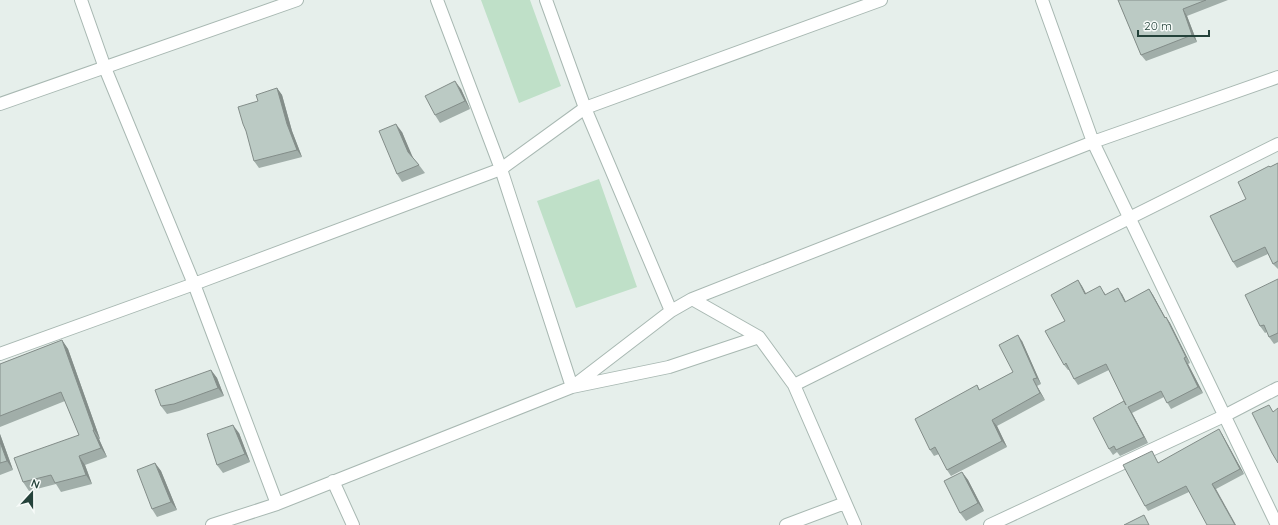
<svg xmlns="http://www.w3.org/2000/svg" width="1278" height="525" font-family="Quicksand,sans-serif">
  <style>
    .green { fill: #bfe0c8 }
    .lines { fill: none; stroke-linecap: round; stroke-linejoin: round }
    .street-casing { stroke: #a8b8b2; stroke-width: 14 }
    .street { stroke: #fff; stroke-width: 12 }
    .wall { fill: #a1aea9 }
    .shaded-wall { fill: #838d89 }
    .building { fill: #bbcac4; stroke: #838d89 }
  </style>
  <rect width="100%" height="100%" fill="#e6efeb"/>
  <path class="green" d="M481,0H530L561,86L519,103Z
    M599,179L637,287L576,308L537,201Z"/>
  <g class="lines">
    <defs>
      <path id="street" d="M81,0L105,68L194,284L277,504
        M437,0L501,169L572,387L669,367L759,337
        M546,0L585,108L671,311
        M1042,0L1093,142L1277,525
        M0,104L297,0
        M692,299L759,337L794,385L855,525
        M0,354L194,284L501,169L585,108L881,0
        M794,385L1278,144
        M333,481L353,525
        M212,525L277,504L572,387L671,311L692,299L1093,142L1278,77
        M786,525L845,503
        M990,525L1224,416L1278,388"/>
    </defs>
    <use href="#street" class="street-casing"/>
    <use href="#street" class="street"/>
  </g>
  <path class="wall" d="M1118,0H1228L1187,16L1197,42L1146,61L1141,55Z
    M277,88L282,95L292,131L302,157L259,168L254,161Z
    M461,89L470,109L440,123L435,115Z
    M402,132L412,157L419,165L425,173L402,182L397,174Z
    M1278,163V269L1273,264L1268,254L1237,268L1233,262L1246,199L1270,167Z
    M1278,279V342L1274,344L1269,337L1267,332L1265,333L1260,326Z
    M1078,280L1085,293L1104,292L1106,295L1122,294L1126,302L1149,289L1153,295L1165,318L1166,317L1170,323L1190,363L1188,364L1203,393L1171,409L1164,397L1132,413L1148,443L1120,456L1117,452L1113,455L1109,449L1124,401L1109,370L1078,385L1074,379L1069,370H1068L1064,365L1065,321Z
    M62,340L68,349L100,439H99L107,457L85,465L92,484L61,492L56,484L29,491L23,482L79,435L65,401L0,427V364Z
    M1022,341L1041,384L1037,386L1045,400L997,426L1007,447L951,476L947,470L939,454L934,456L930,450L977,385L980,390L1013,372Z
    M211,370L217,378L224,396L179,411L167,414L161,406Z
    M239,433L250,462L223,473L217,465Z
    M0,434L13,470L0,475Z
    M1222,434L1244,474L1216,489L1189,492L1148,511L1145,506L1152,451L1158,463Z
    M155,463L161,471L177,510L157,517L152,509Z
    M962,472L968,480L984,511L966,521L960,513Z"/>
  <path class="shaded-wall" d="M1183,9L1187,16L1197,42L1192,35Z
    M455,81L461,89L470,109L465,101Z
    M277,88L282,95L292,131L302,157L297,150L287,124Z
    M396,124L402,132L414,160L408,152Z
    M1078,280L1082,286L1089,299L1085,294Z
    M1118,288L1122,294L1129,308L1125,302Z
    M1149,289L1153,295L1169,324L1165,318Z
    M1166,317L1170,323L1190,363L1186,357Z
    M1018,335L1022,341L1041,384L1037,378Z
    M62,340L68,349L100,439L94,430Z
    M1184,358L1188,364L1203,393L1198,387Z
    M211,370L217,378L224,396L218,388Z
    M1033,379L1045,400L1040,393Z
    M1128,407L1132,413L1148,443L1144,437Z
    M992,420L997,426L1007,447L1002,441Z
    M233,425L239,433L250,462L245,454Z
    M1219,429L1222,434L1244,474L1240,469Z
    M93,430L99,439L107,457L101,448Z
    M0,434L13,470L7,461L0,442Z
    M79,456L85,465L92,484L86,475Z
    M155,463L161,471L177,510L171,502Z
    M962,472L968,480L984,511L978,503Z
    M1212,484L1216,489L1236,525H1235Z"/>
  <path class="building" d="M1118,0H1206L1183,9L1192,35L1141,55Z
    M455,81L465,101L435,115L425,96Z
    M277,88L287,124L297,150L254,161L246,131L243,124L238,107L258,101L256,95Z
    M396,124L408,152L419,165L397,174L379,131Z
    M1278,163V261L1273,264L1265,247L1233,262L1210,216L1246,199L1238,182L1269,166L1270,167Z
    M1278,279V333L1269,337L1264,325L1260,326L1245,295Z
    M1078,280L1085,294L1100,286L1105,295L1118,288L1125,302L1149,289L1165,318L1166,317L1186,357L1184,358L1198,387L1167,403L1161,391L1128,407L1144,437L1116,450L1114,446L1109,449L1093,418L1124,401L1126,405L1106,364L1074,379L1066,363L1064,365L1045,331L1065,321L1051,295Z
    M1018,335L1037,378L1033,379L1040,393L992,420L1002,441L947,470L935,447L930,450L915,419L977,385L979,390L1013,372L999,345Z
    M62,340L94,430H93L101,448L79,456L86,475L55,483L51,475L23,482L14,458L79,435L61,392L0,416V364Z
    M211,370L218,388L174,404L161,406L155,390Z
    M1269,405L1273,412L1278,408V463L1272,453L1252,413Z
    M233,425L245,454L217,465L207,434Z
    M1219,429L1240,469L1212,484L1235,525H1207L1186,486L1145,506L1123,465L1152,451L1158,463Z
    M0,442L7,461L0,463Z
    M155,463L171,502L152,509L137,470Z
    M962,472L978,503L960,513L944,481Z
    M1144,515L1149,525H1124Z"/>
  <g transform="translate(32 493) rotate(21)" stroke="#f7fbf9" stroke-width="3" paint-order="stroke">
  <path d="M0-3L7 15L0 10L-7 15Z" fill="#24423a"/>
  <text y="-6" font-size="11" font-weight="bold" text-anchor="middle" fill="#24423a">N</text>
  </g>
  <path d="M1138 30v6h71v-6" fill="none" stroke="#24423a" stroke-width="2"/>
  <text x="1144" y="30" font-size="12" fill="#24423a" stroke="#f7fbf9" stroke-width="3" paint-order="stroke">20 m</text>
</svg>
